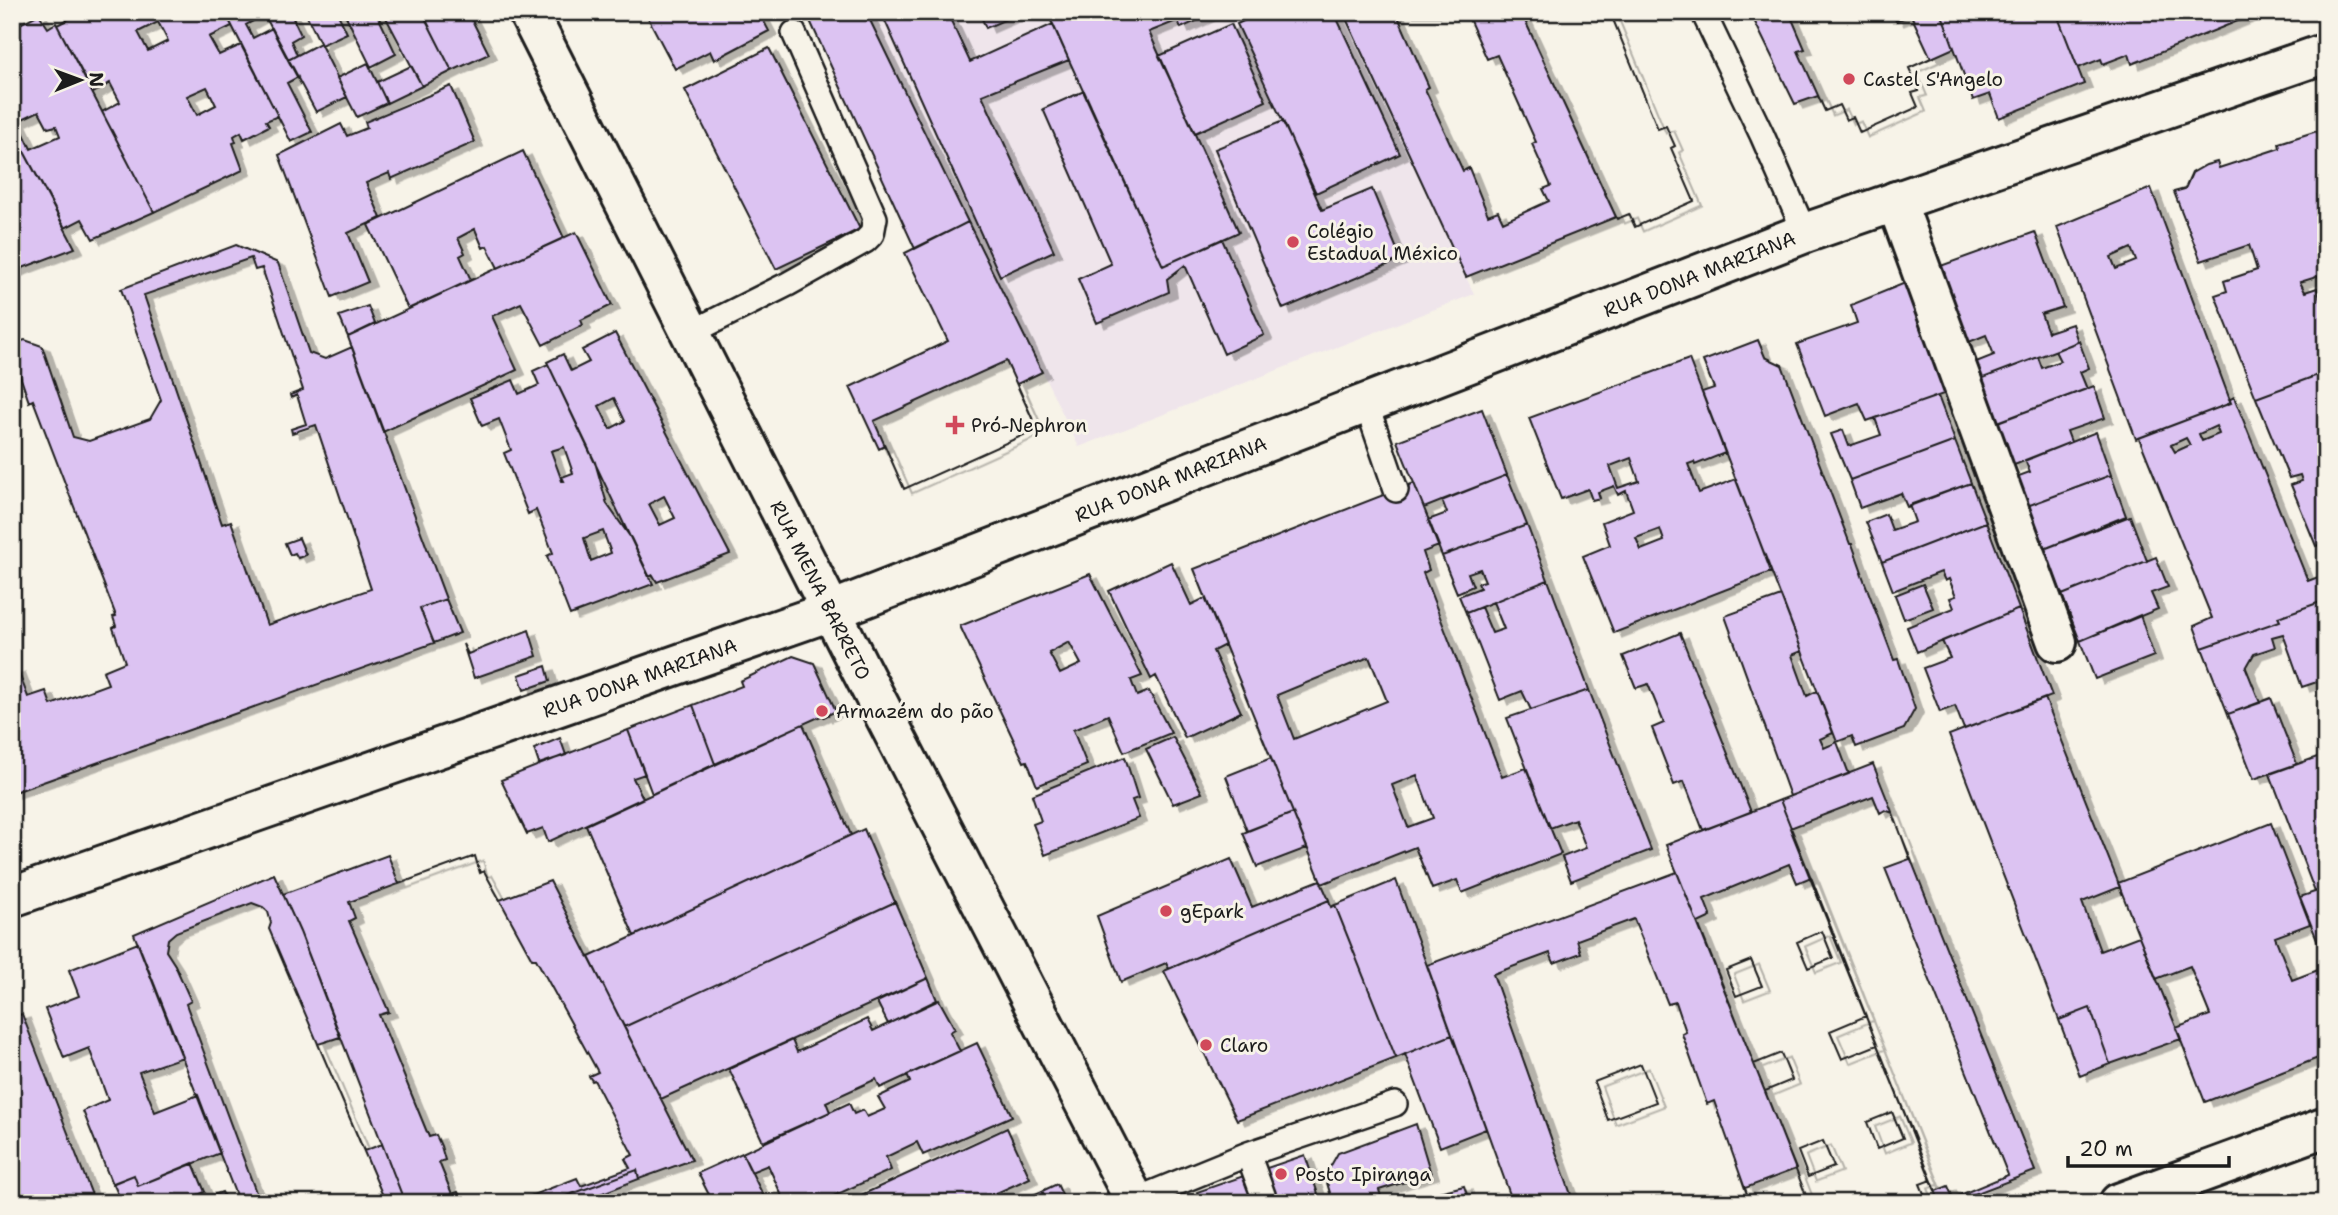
<svg xmlns="http://www.w3.org/2000/svg" width="2338" height="1215" font-family="'Shantell Sans',sans-serif">
  <style>
    .built { fill: #efe5eb }
    .building { fill: #dcc3f2; stroke: #1c1c1c; stroke-width: 2; fill-rule: evenodd; filter: url(#shadow) }
    .lines { fill: none; stroke-linecap: round; stroke-linejoin: round }
    .service-casing { stroke: #1c1c1c; stroke-width: 28 }
    .minor-casing { stroke: #1c1c1c; stroke-width: 44 }
    .tertiary-casing { stroke: #1c1c1c; stroke-width: 44 }
    .service { stroke: #f7f3e8; stroke-width: 23 }
    .minor { stroke: #f7f3e8; stroke-width: 38 }
    .tertiary { stroke: #f7f3e8; stroke-width: 38 }
    .poi-dot { fill: #d1495b; stroke: #f7f3e8; stroke-width: 2.5 }
    .labels { text-anchor: middle; stroke-width: 6; stroke-linejoin: round; paint-order: stroke }
    .poi-label { font-size: 19px; fill: #1c1c1c; stroke: #f7f3e8; text-anchor: start }
    .street-label { font-size: 19px; fill: #1c1c1c; stroke: #f7f3e8 }
  </style>
  <defs>
    <filter id="shadow"><feDropShadow dx="8" dy="4.5" stdDeviation="0" flood-color="#0004"/></filter>
  </defs>
  <rect width="100%" height="100%" fill="#f7f3e8"/>
  <filter id="ink" filterUnits="userSpaceOnUse"><feTurbulence type="fractalNoise" baseFrequency=".0143" numOctaves="2"/><feDisplacementMap in="SourceGraphic" scale="14" xChannelSelector="R" yChannelSelector="G"/><feConvolveMatrix kernelMatrix="1 2 1 2 8 2 1 2 1" color-interpolation-filters="sRGB"/></filter>
  <g filter="url(#ink)">
    <path class="built" d="M866,12H1343L1474,294L1079,447Z"/>
    <path class="building" d="M66,12H225L232,26L209,37L219,55L241,45L278,116L266,121L269,126L244,139L241,132L234,136L236,142L233,143L243,170L154,212L102,112L120,102L110,83L93,93L57,25L69,19ZM158,22L168,41L148,51L138,32ZM207,87L216,105L197,115L187,96Z
      M225,12H263L264,15L246,25L253,38L272,28L298,77L287,83L312,132L291,142Z
      M263,12H290L301,35L291,41L297,55L288,60Z
      M305,12H337L347,33L321,45Z
      M344,12H376L396,54L371,67Z
      M383,12H422L452,71L422,86Z
      M422,12H468L489,54L452,71Z
      M645,12H759L769,31L714,60L710,51L675,69Z
      M806,12H866L968,222L915,249Z
      M881,12H947L970,62L1053,24L1069,60L982,95L1054,251L1000,276Z
      M979,12H1022L986,28Z
      M1047,12H1181L1184,18L1149,32L1239,232L1163,266Z
      M1181,12H1216L1181,28L1178,21L1184,18Z
      M1262,12H1334L1400,154L1316,193L1237,24Z
      M1343,12H1521L1616,217L1466,277Z
      M1396,12H1466L1487,59L1497,55L1536,142L1532,144L1551,186L1543,189L1549,201L1503,222L1498,211L1488,215L1469,168L1463,171L1425,89L1429,87Z
      M1521,12H1610L1658,129L1666,126L1675,146L1671,148L1694,201L1635,227L1629,214L1617,219Z
      M1521,12H1610L1658,129L1666,126L1675,146L1671,148L1694,201L1635,227L1629,214L1617,219Z
      M1750,12H1941L1954,48L1909,68L1919,91L1912,93L1918,107L1860,133L1853,117L1846,120L1839,105L1825,111L1818,96L1795,104Z
      M1789,12H1892L1896,21L1911,15L1931,58L1909,68L1919,91L1912,93L1918,107L1860,133L1853,117L1846,120L1839,105L1825,111L1798,51L1805,49Z
      M1941,12H2056L2084,84L1999,118L1990,94L1973,100Z
      M2056,12H2260L2132,64L2129,54L2103,64L2101,59L2078,68Z
      M39,14L48,28L56,23L154,212L93,239L82,219L65,228L12,129V28ZM39,111L48,128L56,126L60,136L31,149L18,121Z
      M1231,24L1266,101L1195,133L1159,56Z
      M320,43L347,97L316,112L288,60Z
      M769,48L860,229L776,269L685,90Z
      M368,63L387,103L357,117L337,78Z
      M411,66L422,86L387,103L377,82Z
      M451,86L475,142L391,179L389,173L366,183L381,218L348,233L368,282L332,297L279,155L341,124L347,136L367,128L365,122Z
      M1084,91L1163,266L1222,239L1264,335L1224,354L1185,265L1167,279L1169,292L1097,323L1078,279L1111,264L1043,109Z
      M1283,121L1322,210L1372,189L1401,259L1283,309L1215,149Z
      M2326,128V158L2317,131Z
      M12,129L75,248L12,272Z
      M2317,131L2326,158V193L2318,195L2326,220V274L2300,282L2305,292L2317,288L2326,318V372L2256,398L2215,295L2227,291L2224,281L2257,270L2249,245L2201,261L2174,192L2185,189L2192,173L2206,165L2217,162L2219,168L2280,148L2279,143Z
      M523,151L564,238L498,268L487,246L483,248L475,229L458,238L465,253L460,256L471,280L408,309L368,225Z
      M2151,188L2231,403L2136,439L2057,227ZM2131,248L2136,261L2116,269L2111,257Z
      M968,222L1042,372L1017,384L1037,429L904,489L885,446L879,449L850,387L948,341L905,253Z
      M576,232L612,305L581,320L583,325L543,345L521,303L492,316L517,370L383,432L348,337Z
      M2035,232L2063,307L2041,314L2048,332L2072,324L2078,342L1978,380L1971,364L1994,355L1986,335L1964,344L1935,268Z
      M236,245L278,263L309,353L325,359L352,347L446,599L420,608L434,643L12,793V344L25,340L42,346L73,437L89,441L150,419L161,400L121,289Z
      M251,258L255,270L262,268L303,390L290,395L291,398L297,395L306,424L291,429L292,433L316,425L371,589L267,625L231,521L222,524L144,295ZM299,538L306,555L298,558L295,553L290,555L285,543Z
      M1915,279L1955,390L1867,421L1859,403L1825,416L1797,344L1857,323L1851,305Z
      M368,306L375,324L348,337L339,316Z
      M615,333L730,554L657,582L653,575L649,577L547,362L563,354L571,371L589,362L582,350ZM614,398L625,421L610,429L599,406ZM664,496L675,518L660,525L649,504Z
      M1758,340L1765,357L1782,365L1850,544H1852L1862,572H1861L1894,660L1898,659L1915,709L1904,729L1856,747L1852,736L1837,742L1702,392L1714,388L1703,361Z
      M2079,341L2089,368L2080,372L2087,389L1995,423L1978,380L2038,357L2042,368L2060,361L2055,351Z
      M1689,359L1725,453L1695,465L1694,462L1688,464L1699,493L1736,479L1771,572L1614,633L1583,556L1610,545L1602,522L1633,510L1626,491L1618,495L1614,486L1598,492L1600,498L1592,500L1588,489L1561,499L1529,418ZM1631,458L1639,481L1618,488L1610,466ZM1660,529L1664,541L1641,550L1636,538Z
      M1006,361L1037,429L904,489L874,421Z
      M548,364L595,462L607,504L631,538L653,584L570,615L547,556L553,553L536,510L528,514L504,453L511,450L499,419L482,426L470,398L513,380L519,394L539,385L533,371ZM564,447L573,473L562,477L564,481H562L551,451ZM603,531L611,553L591,561L584,538Z
      M17,367L29,402L33,400L116,616L113,617L116,626L113,628L125,662L103,671L108,684L51,705L46,691L28,697L17,668L12,670V369Z
      M2326,372V543L2316,546L2291,485L2302,481L2300,475L2289,478L2256,398Z
      M2094,386L2105,418L2067,431L2071,442L2012,466L1995,423Z
      M1938,396L1955,441L1850,480L1831,434L1843,430L1849,446L1881,435L1875,418Z
      M2234,397L2308,581L2326,574V600L2278,617L2280,621L2202,648L2194,626L2212,618L2139,438L2231,403L2229,400ZM2216,426L2219,434L2202,441L2199,434ZM2186,438L2190,445L2175,452L2171,445Z
      M1482,409L1507,475L1424,508L1397,441Z
      M2096,432L2111,475L2027,506L2016,477L2030,472L2025,460Z
      M1955,441L1971,483L1907,507L1901,493L1860,508L1850,480Z
      M1507,475L1527,525L1442,556L1428,520L1447,513L1442,500Z
      M2111,475L2126,516L2044,549L2027,506Z
      M1414,483L1439,546L1423,552L1429,570L1423,573L1502,777L1526,768L1561,854L1462,893L1457,880L1432,889L1415,847L1322,884L1194,569ZM1369,657L1387,701L1294,739L1277,695ZM1417,775L1433,818L1408,827L1392,785Z
      M1971,483L1986,522L1882,562L1866,522L1886,514L1892,530L1915,522L1909,505Z
      M2130,516L2147,561L2062,595L2044,549Z
      M1986,522L2019,609L1917,652L1907,627L1954,608L1950,598L1956,596L1949,579L1945,581L1941,572L1893,591L1882,562Z
      M1527,525L1548,580L1466,613L1459,596L1480,588L1478,583L1485,581L1480,569L1468,573L1473,586L1457,593L1442,556Z
      M2156,557L2168,587L2151,593L2158,609L2080,641L2062,595Z
      M1171,562L1191,605L1205,598L1225,645L1213,651L1241,712L1185,738L1156,676L1151,679L1109,591Z
      M1090,574L1142,676L1131,680L1137,696L1149,691L1171,733L1124,752L1108,715L1073,730L1087,765L1037,786L1027,761L1024,762L960,626ZM1069,642L1081,664L1060,674L1049,653Z
      M1548,580L1589,690L1531,710L1522,691L1500,700L1466,613L1481,607L1492,633L1504,629L1493,602Z
      M1923,584L1933,608L1904,619L1895,595Z
      M1781,596L1802,651L1792,655L1807,696L1817,691L1833,733L1820,739L1824,748L1837,742L1849,774L1790,796L1725,616Z
      M446,599L460,633L434,643L420,608Z
      M2326,600V679L2302,687L2283,634L2272,637L2275,647L2254,654L2246,668L2260,703L2228,714L2202,648L2280,621L2278,617Z
      M2019,609L2052,696L1964,729L1955,706L1940,712L1923,668L1950,658L1942,641Z
      M2140,615L2154,656L2095,679L2080,641Z
      M529,630L537,656L474,678L463,644L468,654Z
      M1680,633L1751,812L1703,830L1684,781L1674,785L1652,728L1664,723L1648,684L1636,688L1623,656Z
      M793,656L814,663L836,711L824,717L823,715L715,764L693,705L742,686L740,681Z
      M546,666L550,681L524,690L519,675Z
      M1589,690L1651,850L1571,881L1562,857L1586,848L1575,819L1550,828L1507,718Z
      M2045,698L2120,887L2082,902L2100,951L2139,936L2181,1039L2110,1064L2090,1008L2059,1020L1949,735Z
      M2271,698L2297,764L2254,779L2228,714Z
      M693,705L715,764L652,794L628,730Z
      M803,724L851,835L634,936L586,825Z
      M628,730L645,774L633,778L643,798L548,842L543,828L527,834L501,780Z
      M1173,737L1202,793L1173,804L1146,749Z
      M560,738L566,755L539,764L534,749Z
      M2320,756L2326,770V888L2315,892L2270,774Z
      M1125,757L1138,798L1132,800L1139,818L1045,855L1033,824L1041,821L1032,795Z
      M1271,758L1293,813L1247,831L1226,776Z
      M1873,764L2035,1171L1951,1203H1940L1780,800Z
      M1873,796L1880,813L1885,810L1893,813L1910,859L1885,868L2008,1175L1953,1198L1948,1186L1936,1191L1790,828Z
      M1780,800L1866,1016L1830,1031L1842,1059L1877,1045L1931,1180L1920,1184L1928,1203H1809L1765,1091L1792,1080L1781,1053L1754,1064L1666,845ZM1822,931L1833,958L1808,968L1797,942ZM1751,960L1762,986L1736,996L1726,970ZM1892,1112L1903,1138L1877,1149L1867,1122ZM1823,1141L1834,1167L1808,1177L1798,1151Z
      M1293,813L1307,848L1257,867L1243,833Z
      M2271,823L2310,924L2275,937L2292,980L2326,967V1055L2205,1102L2176,1028L2210,1015L2190,966L2156,979L2118,883Z
      M864,829L895,902L624,1027L589,957Z
      M388,855L399,884L475,856L480,873L484,871L500,900L550,881L692,1160L639,1179L637,1170L547,1203H405L300,932L283,894Z
      M475,856L480,873L484,871L532,959H536L598,1072L589,1076L592,1081L594,1080L633,1155L625,1159L630,1168L581,1186L577,1178L525,1198L527,1203H463L458,1192L452,1194L439,1162L445,1160L441,1146L436,1135L429,1137L379,1015L389,1012L349,921L355,918L349,902Z
      M1231,859L1252,907L1320,880L1329,900L1169,969L1166,963L1121,982L1097,916Z
      M1789,864L1797,883L1811,877L1866,1016L1830,1031L1842,1059L1877,1045L1931,1180L1920,1184L1928,1203H1809L1765,1091L1792,1080L1781,1053L1754,1064L1698,923L1711,917L1704,899ZM1822,931L1833,958L1808,968L1797,942ZM1751,960L1762,986L1736,996L1726,970ZM1892,1112L1903,1138L1877,1149L1867,1122ZM1823,1141L1834,1167L1808,1177L1798,1151Z
      M1677,872L1796,1169L1745,1188L1750,1203H1513L1427,965ZM1641,1064L1656,1102L1608,1120L1594,1082Z
      M274,874L300,932L340,1037L318,1044L364,1151L382,1144L405,1203H239L134,934Z
      M1396,880L1452,1035L1396,1058L1335,905Z
      M2326,888V962L2300,897Z
      M1329,900L1331,907L1335,905L1396,1058L1237,1120L1164,971Z
      M895,902L928,978L661,1099L624,1027Z
      M252,903L263,907L268,912L271,923L269,929L386,1203H260L186,1004L191,1001L175,965L166,951L168,939L176,932Z
      M1634,919L1668,1004L1676,1002L1686,1032L1682,1034L1707,1104L1714,1101L1750,1203H1574L1493,974L1550,953L1554,963L1581,953L1577,940ZM1641,1064L1656,1102L1608,1120L1594,1082Z
      M138,943L183,1057L139,1072L155,1112L198,1095L220,1153L138,1186L134,1175L112,1184L83,1111L108,1100L89,1048L64,1058L45,1009L79,996L69,970Z
      M928,978L937,1000L888,1024L877,1002Z
      M939,1000L955,1029L950,1032L960,1051L880,1088L876,1079L826,1102L830,1112L763,1142L729,1069L792,1040L797,1052L867,1019L873,1031Z
      M2090,1008L2110,1064L2080,1076L2059,1020Z
      M22,1014L95,1203H12V1017Z
      M1452,1035L1486,1129L1440,1147L1405,1054Z
      M977,1043L1012,1116L923,1155L917,1142L886,1157L891,1170L818,1203H785L768,1165L751,1172L742,1153L849,1103L854,1114L863,1110L867,1117L885,1109L878,1097L910,1082L907,1075Z
      M1416,1124L1431,1174L1379,1190L1383,1203H1333L1325,1176L1338,1153Z
      M1007,1128L1030,1178L974,1203H844Z
      M742,1153L767,1203H713L698,1173Z
      M1305,1155L1321,1203H1202L1197,1192Z
      M193,1163L205,1192L178,1203H122L113,1183L134,1175L138,1186Z
      M637,1170L639,1179L577,1203H547Z
      M1057,1184L1066,1203H1049L1042,1191Z
      M1464,1186L1470,1203H1444L1439,1192Z
      M1042,1191L1049,1203H1015Z
      M222,1192L227,1203H192Z"/>
    <g class="lines">
      <defs>
        <path id="service" d="M1703,12L1762,135L1805,233
          M690,333L788,284L865,241L872,234L875,218L794,33
          M1366,403L1396,490
          M1248,1154L1395,1104
          M1135,1200L1248,1154L1266,1203"/>
        <g id="minor">
          <path d="M1896,201L2057,642"/>
          <path id="s1" d="M12,897L831,611L1805,233L2326,53"/>
          <path d="M2119,1203L2326,1127"/>
        </g>
        <g id="tertiary">
          <path id="s2" d="M528,12L858,664L1136,1203"/>
        </g>
      </defs>
      <use href="#service" class="service-casing"/>
      <use href="#minor" class="minor-casing"/>
      <use href="#tertiary" class="tertiary-casing"/>
      <use href="#service" class="service"/>
      <use href="#minor" class="minor"/>
      <use href="#tertiary" class="tertiary"/>
    </g>
  </g>
  <g class="poi-dot">
    <circle cx="1849" cy="79" r="7"/>
    <circle cx="1293" cy="242" r="7"/>
    <path d="M951.5 414.5h7v7h7v7h-7v7h-7v-7h-7v-7h7z"/>
    <circle cx="822" cy="711" r="7"/>
    <circle cx="1166" cy="911" r="7"/>
    <circle cx="1206" cy="1045" r="7"/>
    <circle cx="1281" cy="1174" r="7"/>
  </g>
  <g class="labels">
    <g class="poi-label">
      <text x="1863" y="86">Castel S'Angelo</text>
      <text x="1307" y="238">Colégio<tspan x="1307" dy="22">Estadual México</tspan></text>
      <text x="971" y="432">Pró-Nephron</text>
      <text x="836" y="718">Armazém do pão</text>
      <text x="1180" y="918">gEpark</text>
      <text x="1220" y="1052">Claro</text>
      <text x="1295" y="1181">Posto Ipiranga</text>
    </g>
    <g class="street-label">
      <text dy="7" stroke="none"><textPath href="#s1" startOffset="1799">RUA DONA MARIANA</textPath></text>
      <text dy="7" stroke="none"><textPath href="#s1" startOffset="1232">RUA DONA MARIANA</textPath></text>
      <text dy="7" stroke="none"><textPath href="#s2" startOffset="648">RUA MENA BARRETO</textPath></text>
      <text dy="7" stroke="none"><textPath href="#s1" startOffset="665">RUA DONA MARIANA</textPath></text>
    </g>
  </g>
  <rect width="2338" height="1215" fill="none" stroke="#f7f3e8" stroke-width="42"/>
  <rect x="21" y="21" width="2296" height="1173" fill="none" stroke="#1c1c1c" stroke-width="2.5" filter="url(#ink)"/>
  <g transform="translate(80 80) rotate(89)" stroke="#f7f3e8" stroke-width="5" paint-order="stroke">
  <path d="M0-5L12 26L0 18L-12 26Z" fill="#1c1c1c"/>
  <text y="-10" font-size="19" font-weight="bold" text-anchor="middle" fill="#1c1c1c">N</text>
  </g>
  <path d="M2068 1156v10h161v-10" fill="none" stroke="#1c1c1c" stroke-width="3.5"/>
  <text x="2079" y="1156" font-size="21" fill="#1c1c1c" stroke="#f7f3e8" stroke-width="5" paint-order="stroke">20 m</text>
</svg>
